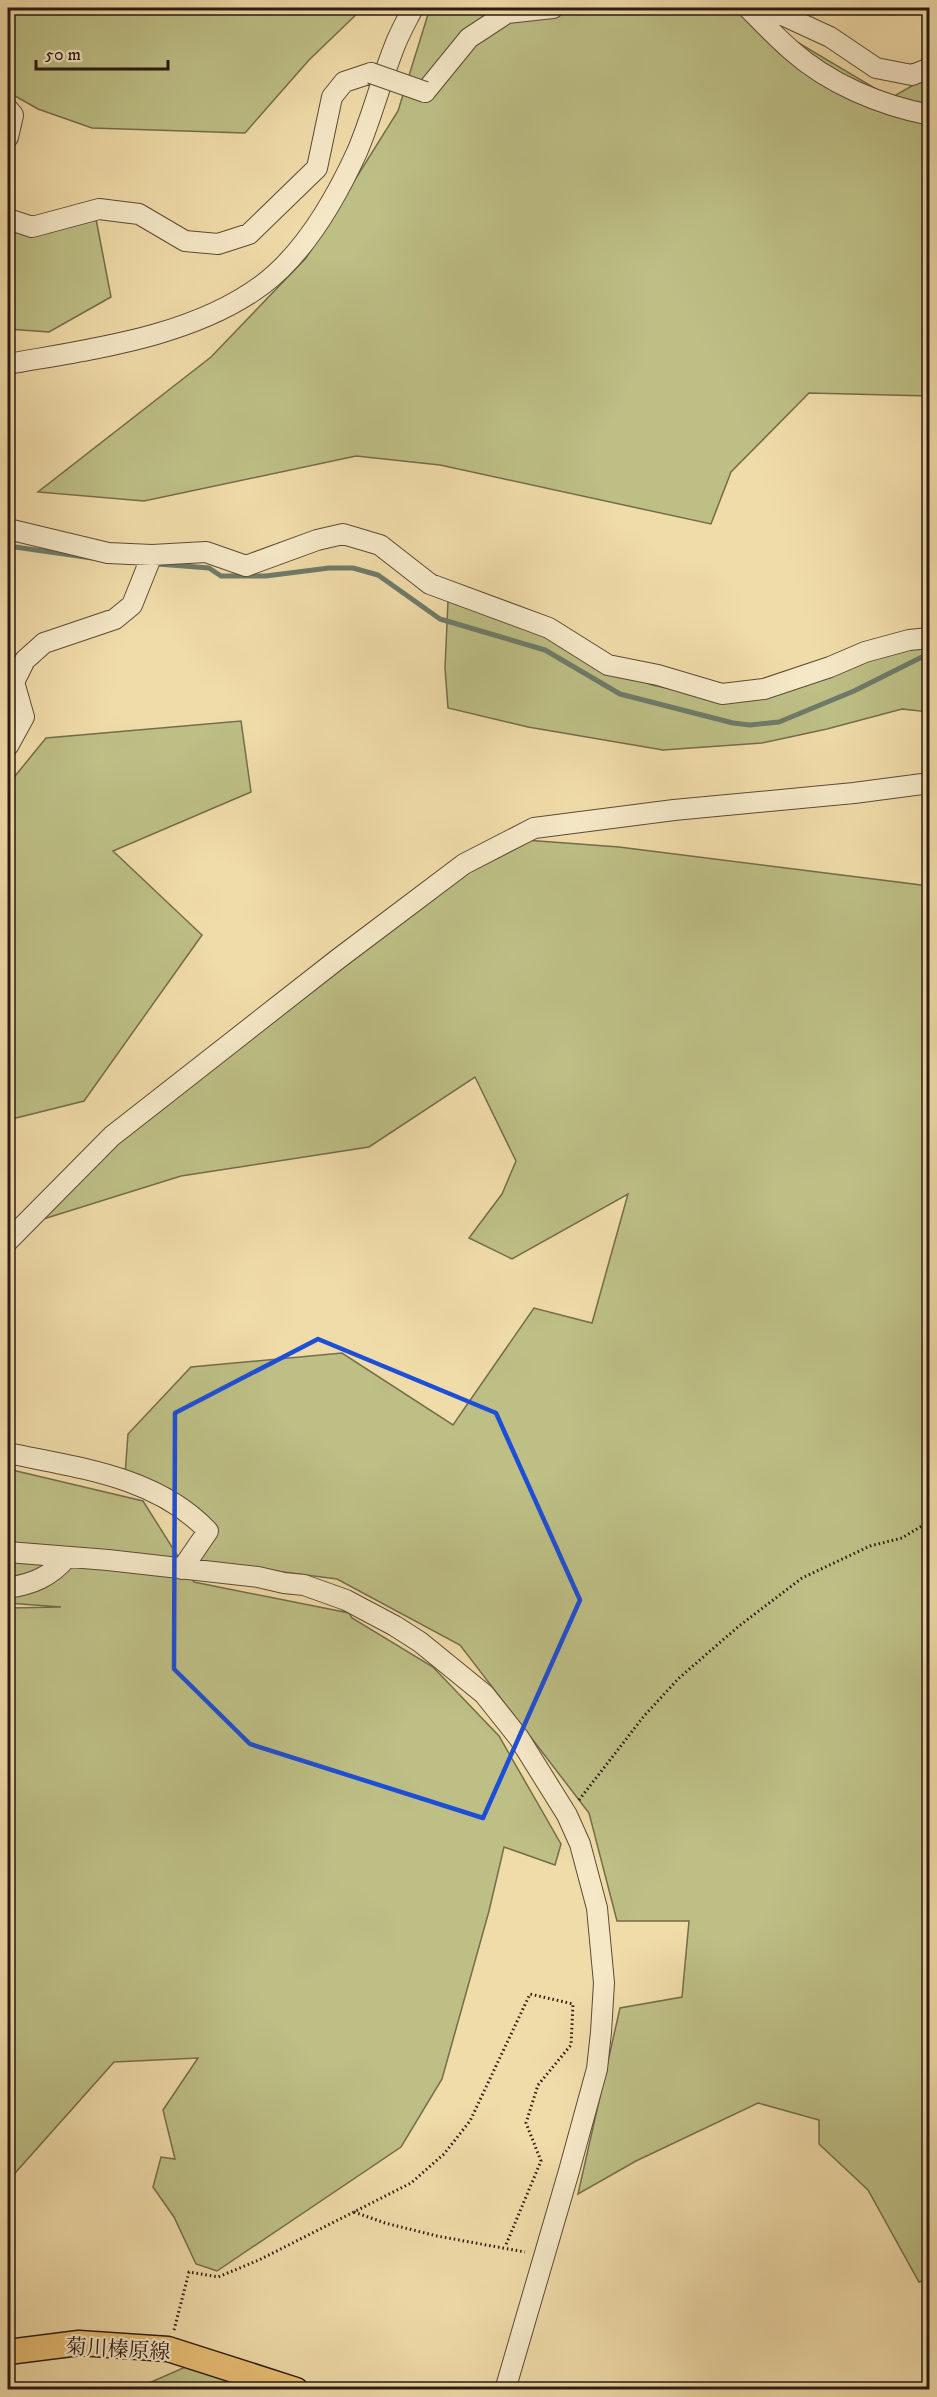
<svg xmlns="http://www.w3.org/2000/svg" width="937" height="2397" font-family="'IM FELL DW Pica','Noto Serif JP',serif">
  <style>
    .green { fill: #bdbf85; stroke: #746c4b; stroke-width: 1.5 }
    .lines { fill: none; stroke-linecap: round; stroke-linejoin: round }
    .stream { stroke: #6e7b69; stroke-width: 5 }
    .minor-casing { stroke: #5c4a37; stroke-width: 22 }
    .major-casing { stroke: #2a1911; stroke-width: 27 }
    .path { stroke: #2a1911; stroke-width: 3; stroke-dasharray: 1.5 3; stroke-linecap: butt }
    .minor { stroke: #f5e8c7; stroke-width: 20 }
    .major { stroke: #e8be74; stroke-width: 24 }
    .minor-bridge-casing { stroke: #5c4a37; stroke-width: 22; stroke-linecap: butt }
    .minor-bridge { stroke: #f5e8c7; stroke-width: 20 }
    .marked { fill: none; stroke: #1d4ed8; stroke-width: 4.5; stroke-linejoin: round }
    .labels { text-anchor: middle; stroke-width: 4.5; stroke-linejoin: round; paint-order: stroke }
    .street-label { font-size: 21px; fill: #2a1911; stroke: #f5e8c7 }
  </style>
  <rect width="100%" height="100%" fill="#f0dca9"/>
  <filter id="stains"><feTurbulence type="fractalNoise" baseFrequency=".00333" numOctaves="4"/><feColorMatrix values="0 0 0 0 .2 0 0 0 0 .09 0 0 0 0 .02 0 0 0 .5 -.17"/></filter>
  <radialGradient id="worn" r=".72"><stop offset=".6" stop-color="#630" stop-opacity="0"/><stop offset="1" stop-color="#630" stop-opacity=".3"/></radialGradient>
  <path class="green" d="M8,8H363L309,60L245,133L92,128L38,109L8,92Z
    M430,8H740L891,98L929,76V396L809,393L731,472L711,524L440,465L356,456L144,501L38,492L211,357L306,258L398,111Z
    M96,219L111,297L49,332L8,329V224Z
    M448,601L529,620L596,662L652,685L729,701L883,647L929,649V712L902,709L827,729L762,743L663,750L528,727L448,708L445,668Z
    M241,721L251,792L113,851L202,935L84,1101L8,1120V781H11L46,738Z
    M512,839L619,847L929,886V1905L927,1904L930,1919L929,2279L919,2282L868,2190L819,2144V2120L758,2103L636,2161L578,2194L620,2008L682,1997L689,1921H617L589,1813L460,1645L337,1579L189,1560L208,1532L125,1475L128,1434L191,1367L342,1353L453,1425L534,1308L592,1323L628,1194L512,1259L469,1238L502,1194L516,1161L475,1077L369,1147L181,1176L21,1226L144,1111Z
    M8,1469L143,1501L194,1582L349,1613L352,1618L433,1667L499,1736L561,1844L555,1865L504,1847L489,1911L442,2079L401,2147L217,2271L196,2264L174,2217L153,2187L161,2157L175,2159L163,2110L198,2058L114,2062L8,2181V1608L61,1607L8,1603Z
    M199,2361L262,2390H133Z"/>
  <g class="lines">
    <path class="stream" d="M8,546L92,558
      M158,564L209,568L221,576H266L329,568H353L378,575L440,619L545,650L620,694L733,723L750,725L779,722L854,691L930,653"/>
    <defs>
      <path id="minor" d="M748,8C762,22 776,37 791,50C829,84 880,105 930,115
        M767,8L830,37L876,68L912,75L930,68
        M425,92L469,38L507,13L553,8
        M8,109L13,115L8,137
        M8,219L32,227L99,209L139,214L185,241L218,244L249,234L317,168L332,97L344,82L371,73
        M8,364C92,349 192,337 262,285C305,253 335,200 357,152C372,117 381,80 395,45C400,32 407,20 413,8
        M8,529L108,553L152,555L206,552L246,566L317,540L343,534L380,545L430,584L549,628L608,665L658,675L722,694L764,689L830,667L865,652L909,640L930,638
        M8,746L24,717L14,682L25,660L44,643L115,619L132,605L152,555
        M8,1241L112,1136L144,1111L338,959L464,864L534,828L674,810L854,793L930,783
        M8,1453C78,1468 156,1476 208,1531L182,1569
        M8,1552L108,1560L258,1577L284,1583L304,1585L346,1600L395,1626L420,1642L484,1694L519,1738L567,1815L580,1844L597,1908L604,1983L601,2032L597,2069L569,2171L505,2390
        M8,1588C32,1584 51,1577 67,1557"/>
      <path id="major" d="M8,2352L79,2343L168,2349L296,2390"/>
    </defs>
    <use href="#minor" class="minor-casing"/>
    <use href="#major" class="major-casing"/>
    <path class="path" d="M579,1800L644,1716L679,1678L739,1626L802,1578L870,1546L902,1538L930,1521
      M354,2212L385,2223L437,2236L525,2252
      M174,2330L189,2272L218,2277L259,2260L411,2183L444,2154L470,2121L530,1994L573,2004L571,2045L538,2085L526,2123L541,2161L505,2247"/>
    <use href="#minor" class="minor"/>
    <use href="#major" class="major"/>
    <defs>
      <path id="minor-bridge" d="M371,73L425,92"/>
    </defs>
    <use href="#minor-bridge" class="minor-bridge-casing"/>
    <use href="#minor-bridge" class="minor-bridge"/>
  </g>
  <path class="marked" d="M318,1339L496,1413L580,1600L483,1818L250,1744L174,1669L175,1413Z"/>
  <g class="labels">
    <g class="street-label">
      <text transform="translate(118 2349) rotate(3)" y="7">菊川榛原線</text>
    </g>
  </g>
  <rect width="937" height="2397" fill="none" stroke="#f0dca9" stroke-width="30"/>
  <rect x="9" y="9" width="919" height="2379" fill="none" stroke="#2a1911" stroke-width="3"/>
  <rect x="15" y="15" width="907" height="2367" fill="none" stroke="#2a1911" stroke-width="1.5"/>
  <path d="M36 60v9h132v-9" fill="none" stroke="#2a1911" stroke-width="3"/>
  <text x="45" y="60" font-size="18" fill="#2a1911" stroke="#f5e8c7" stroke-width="4.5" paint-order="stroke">50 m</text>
  <rect width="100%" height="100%" filter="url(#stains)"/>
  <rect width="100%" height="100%" fill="url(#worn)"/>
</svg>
